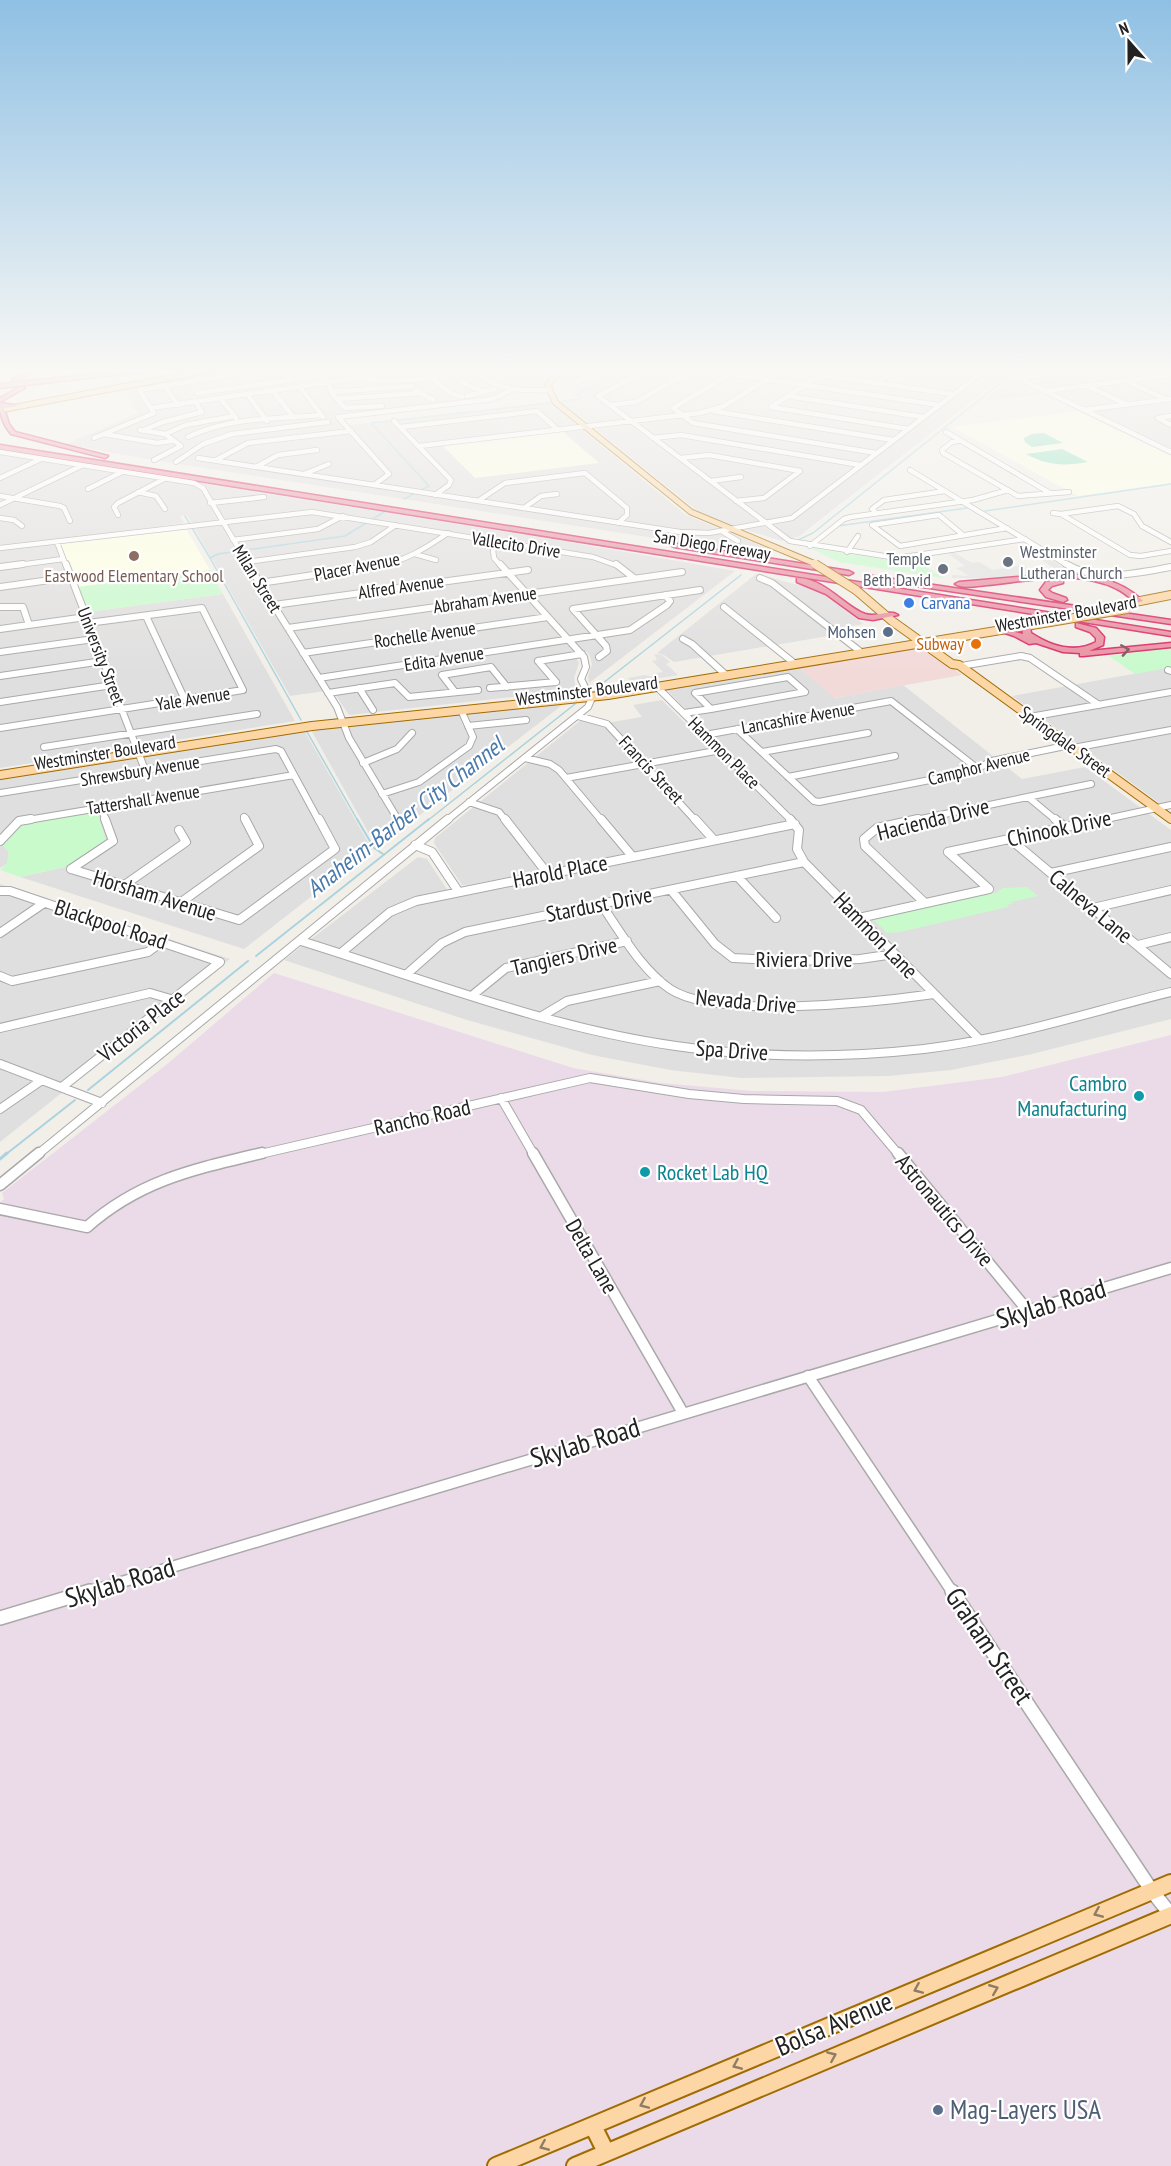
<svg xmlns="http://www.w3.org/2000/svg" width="1171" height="2166" font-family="'PT Sans Narrow',sans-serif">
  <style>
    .residential { fill: #e0dfdf }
    .commercial { fill: #f2dad9 }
    .industrial { fill: #ebdbe8 }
    .education { fill: #ffffe5 }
    .park { fill: #c8facc }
    .pitch { fill: #88e0be }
    .parking { fill: #e2e2e2 }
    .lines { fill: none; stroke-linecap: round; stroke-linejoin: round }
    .stream-far2 { stroke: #aad3df; stroke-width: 1.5 }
    .stream-far1 { stroke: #aad3df; stroke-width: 2 }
    .stream { stroke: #aad3df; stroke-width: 3 }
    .minor-far4-casing { stroke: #a9a9a9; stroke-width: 6 }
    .minor-far3-casing { stroke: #a9a9a9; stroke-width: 8 }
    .minor-far2-casing { stroke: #a9a9a9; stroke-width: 10 }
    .minor-far1-casing { stroke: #a9a9a9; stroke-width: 13 }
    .minor-casing { stroke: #a9a9a9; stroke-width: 16 }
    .major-far2-casing { stroke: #a06b00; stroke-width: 7 }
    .major-far1-casing { stroke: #a06b00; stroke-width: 10 }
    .major-casing { stroke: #a06b00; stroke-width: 20 }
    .highway-casing { stroke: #dc2a67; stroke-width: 3 }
    .minor-far4 { stroke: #fff; stroke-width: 4.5 }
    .minor-far3 { stroke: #fff; stroke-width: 6 }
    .minor-far2 { stroke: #fff; stroke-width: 8 }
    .minor-far1 { stroke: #fff; stroke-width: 10 }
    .minor { stroke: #fff; stroke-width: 13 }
    .major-far2 { stroke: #fcd6a4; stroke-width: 5 }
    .major-far1 { stroke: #fcd6a4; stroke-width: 8 }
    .major { stroke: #fcd6a4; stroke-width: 16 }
    .highway { fill: #e892a2; fill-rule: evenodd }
    .major-bridge-far1-casing { stroke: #a06b00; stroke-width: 7; stroke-linecap: butt }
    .major-bridge-casing { stroke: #a06b00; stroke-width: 10; stroke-linecap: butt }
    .major-bridge-far1 { stroke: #fcd6a4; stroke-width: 5 }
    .major-bridge { stroke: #fcd6a4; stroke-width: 8 }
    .oneway { stroke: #7b545c }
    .oneway2 { stroke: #8f7c63 }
    .education-dot { fill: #8d6e63; stroke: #fff; stroke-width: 2 }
    .worship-dot { fill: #6b7280; stroke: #fff; stroke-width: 2 }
    .shop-dot { fill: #3f7fe0; stroke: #fff; stroke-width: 2 }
    .service-dot { fill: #5c6f8a; stroke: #fff; stroke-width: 2 }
    .food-dot { fill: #e8710a; stroke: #fff; stroke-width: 2 }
    .culture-dot { fill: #0f9aa8; stroke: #fff; stroke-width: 2 }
    .labels { text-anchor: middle; stroke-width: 4.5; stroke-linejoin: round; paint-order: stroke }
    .far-street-label { font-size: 18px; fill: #222; stroke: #fff }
    .far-worship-label { font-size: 18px; fill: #5b616d; stroke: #fff; text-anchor: start }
    .far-education-label { font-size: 18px; fill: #785e54; stroke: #fff }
    .far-shop-label { font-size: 18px; fill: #366cbe; stroke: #fff; text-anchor: start }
    .far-service-label { font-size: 18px; fill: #4e5e75; stroke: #fff; text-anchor: end }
    .far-food-label { font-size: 18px; fill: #c56008; stroke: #fff; text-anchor: end }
    .street-label { font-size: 22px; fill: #222; stroke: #fff }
    .culture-label { font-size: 22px; fill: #0d838f; stroke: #fff; text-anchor: end }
    .water-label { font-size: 24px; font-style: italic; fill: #4a7aab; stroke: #fff }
    .near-street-label { font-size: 27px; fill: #222; stroke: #fff }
    .near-service-label { font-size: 27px; fill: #4e5e75; stroke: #fff; text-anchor: start }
  </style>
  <rect width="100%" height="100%" fill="#f2efe9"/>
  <path class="residential" d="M225,370H467L484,385L505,391L490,398L340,414L334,417L342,426L550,403L686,515L765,547L756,553L737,551L141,458L66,444L138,413L123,388Z
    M477,370H553L545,379L541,388L515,389L488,381Z
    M567,370H995L1005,375L807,530L800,536L782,541L714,520L700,513L562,402L581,399L558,383L555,384Z
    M1021,370H1133L1033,383L1017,374Z
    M1149,370H1171V397L1087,407L1036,384Z
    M1011,379L1042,394L984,401Z
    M1171,401V449L1094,411H1095Z
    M0,451L551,539L735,571L589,683L588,677L592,664L589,654L586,651L574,653L579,663L574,678L576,690L349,715L332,690L290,696L187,515L180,516L184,523L63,539L88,612L223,594L295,721L0,768Z
    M756,574L821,591L863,624L829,630L834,635L674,662L664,655L657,653Z
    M797,666L835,698L903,685L1022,779L1085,767L1171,830V1019L1032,1054L951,1070L888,1076L741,1078L670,1070L592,1055L467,1020L284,960L418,857L427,859L452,897L775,828L467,885H462L434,843L435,838L581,720L600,724L642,717L633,705L662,700L686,724L698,722L667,690L669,688Z
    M1171,667V803L1162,805L1012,696Z
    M565,703L377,848L311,730Z
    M304,730L372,849L244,949L20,877L65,867L3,845L9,852L7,864L0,868V779Z
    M0,884L230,959L0,1142Z"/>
  <path class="commercial" d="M916,646L922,647L962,675L834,698L797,666Z"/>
  <path class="industrial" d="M274,973L573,1068L661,1083L752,1091L883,1092L1002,1077L1171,1035V2166H0V1203L4,1199L2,1193L166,1065Z"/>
  <path class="education" d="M1078,411L1171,456V483L1078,496L952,427Z
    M562,431L599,463L475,478L442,445Z
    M185,527L210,570L77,587L60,542Z"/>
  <path class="park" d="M810,548L888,560L913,558L943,578L839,562Z
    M210,570L223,594L87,612L77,587Z
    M1171,648V667L1135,674L1109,656Z
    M97,811L106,840L65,867L20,877L0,870L7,864L9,852L3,846L22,823Z
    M1027,887L1038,896L1011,902L1012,904L1007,905L1008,907L900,932L887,933L871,917L981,893H996L1003,888Z"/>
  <path class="pitch" d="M1044,433L1063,443L1032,447L1025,442L1024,438L1032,434Z
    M1062,449L1088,462C1064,466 1048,466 1026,454Z"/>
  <path class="parking" d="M955,553L972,563L979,562L993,570L1022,565L1034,572L1054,568L1033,555L1041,554L1067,569L1065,572L997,578H952V575L969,576L956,568L965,566L949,554Z
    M654,654L662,655L670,662L666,664L678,675L628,684L626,682L630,681L628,678L645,675L652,677V674L663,672L652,661L657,660Z"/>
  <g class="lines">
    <path class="stream-far2" d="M1035,384L1143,370
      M562,401L580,399L576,395L622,370
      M404,499L429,486L371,423L550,403
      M985,511L1171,484
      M185,516L210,558
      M838,526L967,508
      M796,541L813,533L1009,376
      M767,554L770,552
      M598,687L741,575
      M301,720L210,558L218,554L345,536L384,512
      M306,730L358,821
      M427,821L575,704"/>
    <path class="stream-far1" d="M357,819L374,848L383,854
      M256,956L429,819
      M88,1090L248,961
      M5,1155L75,1100"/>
    <path class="stream" d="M0,1159L7,1153"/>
    <defs>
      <path id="minor-far4" d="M283,370L292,380
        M311,370L329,383L331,392L345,408L382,406
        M343,370C373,391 437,376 473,372
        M471,370C495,390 519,391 549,390
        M548,370L554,375
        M647,370L598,396L790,541L897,558L1025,539
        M704,370L939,405
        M737,370L673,408L693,423L876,453
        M947,370L979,375
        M1002,370L1171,452
        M453,373L467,385L485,392
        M820,375L952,394
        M430,376L450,393L462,397
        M1017,378L1076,370
        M1126,381L1166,399
        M575,383L597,370
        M877,383L888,375L930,370
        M164,385L178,405
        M1087,386L1126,404
        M300,387L323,417
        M272,390L294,418
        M416,390L433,400
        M1044,391L1171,375
        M331,392L412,386
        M197,393L292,380
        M247,394L267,421
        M467,396L495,389
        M788,396L923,417
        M221,399L236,418
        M337,399L420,393
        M610,405L636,402L692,370
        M771,407L908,429
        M771,407L823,373
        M151,408L415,370
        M1083,410L1171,399
        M713,411L893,440
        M1158,418L1171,425
        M1158,418L1171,416
        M394,421L451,480L449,485L435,495
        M401,427L537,411L558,430
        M140,430L165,434L181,446L154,460
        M144,430L163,422L202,412L196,403
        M946,432L1050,493
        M104,434L157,443L171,441
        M165,434L186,425L234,416
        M188,437C228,417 277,419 321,415
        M94,438L154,413L139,390L260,370
        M653,438L681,435L860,465
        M958,441L952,442L942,450L943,453L1018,496L1069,492
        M419,446L700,413L724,406L782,370
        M0,452L194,483L203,488L249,566
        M198,458L680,532L709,533L792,518L979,375L993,370
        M681,458L709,455L800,471
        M216,460L248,443L351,431
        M176,462L203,444L232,434L328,422
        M256,467L278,455L317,450
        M910,470L1069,566
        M304,474L329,464
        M0,478L41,459
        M711,481L741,477
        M374,485L389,474L338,417L493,399L511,390
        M88,489L122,472
        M138,492L156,496L165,509
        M0,496L60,506L64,508L70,521
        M478,501L505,483L585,473L627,508V515L618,523
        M736,501L764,498L800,471
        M210,503L264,497
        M0,505L81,466
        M524,508L541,496L557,494
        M876,513L872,509L884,500L945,491
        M1053,513L1061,514L1118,506L1134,514L1142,526L1171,542
        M1061,514L1130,555L1141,556L1171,551
        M118,515L114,507L118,503L164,479
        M0,518L14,520L22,526
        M723,532L738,541
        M963,535L939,515L872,525L900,546L1007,528
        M233,540L318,529L343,516
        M57,542L66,566
        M810,546L844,519L851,517L973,500L1008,490
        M0,548L312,512L593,557L618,566
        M847,552L858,536
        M415,554L436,560
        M247,562L355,547L371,542L396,525
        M11,566L63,559
        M377,566C404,562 426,548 448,533
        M501,566L494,558L493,550L502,542"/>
      <path id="minor-far3" d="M66,564L145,770
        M248,564L337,707L349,738L397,818
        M616,564L634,578
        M1066,564C1098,583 1137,573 1171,567
        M0,567L23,564
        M760,578L772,583L861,652
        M260,583L387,564
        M0,587L71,577
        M274,605L528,570
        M0,607H23L29,625
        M724,607L794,663
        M146,616L185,700
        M288,628L682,572
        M0,629L86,617
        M683,639L692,644L726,675
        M0,652L94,639
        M303,653L548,617
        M599,657L607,651L606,646L573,609L700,590
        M538,661L582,654
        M538,661L556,682
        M961,666L1021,656L1030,658L1099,705
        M1168,670L1171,671
        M0,676L103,661
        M788,677L805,692L711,709L695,693Z
        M319,678L630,630L667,605L670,601L665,595
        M653,683L792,821
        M359,688L373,710
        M490,688L556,682
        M455,692L442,675L491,667L507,687
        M328,693L395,683L409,697L478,690
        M0,702L112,685
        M684,713L711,709
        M578,716L607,724L696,821
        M1030,717L1171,692
        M468,726L526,720
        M0,728L243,690L202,608L88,623
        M737,729L814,801L819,802L970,772L992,761L1070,745
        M705,735L891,701L978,769
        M44,747L257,714
        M1073,748L1171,730
        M762,752L868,733
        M525,758L550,764L559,770L602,821
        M363,763L397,749L412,733
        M788,777L895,756
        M566,778L721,750
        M0,793L276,749L281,751L319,821
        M382,794L419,782L469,746L473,737L461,710
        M1028,797L1057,821
        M469,802L499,812L506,821
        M101,807L106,821
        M244,817L246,821
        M22,821L294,775
        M446,821L588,707L591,700L581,679L586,667L584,657L500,564
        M911,821L1091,784
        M1097,821L1171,805"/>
      <path id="minor-far2" d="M505,819L547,873
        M601,819L632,856
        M695,819L714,840
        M790,819L799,830L797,849L804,862L978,1038
        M918,819L877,828L864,839L865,846L925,903
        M1055,819L1065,827
        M1010,839L1171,974
        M0,841L19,821L31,819
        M415,845L432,852L458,891
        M948,852L1104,819
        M948,852L989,889
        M71,869L239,920L335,849L319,819
        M71,869L113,841L105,819
        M1051,873L1171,847
        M737,876L776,918
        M123,886L186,842L179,830
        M671,890L715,944L733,958L793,961L860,959L894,954
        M0,891H10L220,962L62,1087
        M180,903L259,846L245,819
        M601,904C621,933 641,969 670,989C717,1020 877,1002 934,994
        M1093,908L1171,890
        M859,918L989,889
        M0,933L44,903
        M301,941C424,979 548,1028 676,1046C757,1058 842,1058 924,1049C1008,1039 1089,1012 1171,992
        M1138,945L1171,937
        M341,953L390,912L416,901L795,824
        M408,973L442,943L465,932L804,862
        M0,976L12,981L148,952L163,941
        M474,994L506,968L627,941
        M542,1016L567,1001L660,981
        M0,1028L150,993L174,1000
        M0,1064L102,1103
        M501,1098L534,1155
        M0,1109L42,1080
        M37,1155L448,819
        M256,1155L590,1078L689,1094L744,1099L837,1101L861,1110L899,1155"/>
      <path id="minor-far1" d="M533,1153L683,1413
        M898,1153L1028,1311
        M0,1185L39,1153
        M0,1209L87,1227C140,1180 195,1169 262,1153
        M808,1376L953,1593
        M85,1593L1171,1268"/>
      <path id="minor" d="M952,1591L1152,1891L1171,1915
        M0,1618L90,1591"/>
      <path id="major-far2" d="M560,370L548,385L555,402L691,512L813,563
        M0,410L211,370"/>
      <path id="major-far1" d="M856,590L892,621L952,664L959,665L1171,819
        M1110,607L1171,595
        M0,775L312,726L608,695L1050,622"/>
      <path id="major" d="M593,2126L606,2152
        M496,2166L1171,1883
        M575,2166L1171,1915"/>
      <path id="highway" d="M30,370H38L17,380L12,379Z
        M134,370H157L0,388V384Z
        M20,387L25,388L0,402V398Z
        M0,403L21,406L4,408L9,424L15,432L108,456L105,458L11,434C3,424 0,416 0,403Z
        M0,445L1171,632V636L0,449Z
        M671,543L849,571L853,573L849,575L674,547L670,545Z
        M1053,574C1086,574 1118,577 1143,601L1136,603C1130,598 1124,592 1117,589C1078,569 1029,581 987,585C978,586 963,589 955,584L959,582Z
        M866,575L1171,620V624L869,579H866Z
        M797,578C824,578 844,606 865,614C876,618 889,609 898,615L873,620L859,618L826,594L797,582Z
        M1060,579H1063V583L1052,586L1048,590L1052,593L1066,598L1067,600L1063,602L1046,597L1040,590L1046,582Z
        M1076,623L1096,628L1104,637L1103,645L1089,651L1171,643V647L1083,656H1080V653L1063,652L1036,643L1029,644L1014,636L996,630L1000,628L1023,634L1022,626L1026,624L1030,626L1031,633C1051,646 1074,654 1096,642V638L1090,632L1076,627Z"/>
    </defs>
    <use href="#minor-far4" class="minor-far4-casing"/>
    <use href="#minor-far3" class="minor-far3-casing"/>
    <use href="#minor-far2" class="minor-far2-casing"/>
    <use href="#minor-far1" class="minor-far1-casing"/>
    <use href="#minor" class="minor-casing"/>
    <use href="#major-far2" class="major-far2-casing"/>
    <use href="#major-far1" class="major-far1-casing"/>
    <use href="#major" class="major-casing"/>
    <use href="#highway" class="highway-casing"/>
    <use href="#minor-far4" class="minor-far4"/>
    <use href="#minor-far3" class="minor-far3"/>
    <use href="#minor-far2" class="minor-far2"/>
    <use href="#minor-far1" class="minor-far1"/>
    <use href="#minor" class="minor"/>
    <use href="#major-far2" class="major-far2"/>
    <use href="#major-far1" class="major-far1"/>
    <use href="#major" class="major"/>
    <use href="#highway" class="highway"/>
    <defs>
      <path id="major-bridge-far1" d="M813,563L817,566"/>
      <path id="major-bridge" d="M815,564L856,590
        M1036,620L1057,616
        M1050,622L1127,609"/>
    </defs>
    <use href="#major-bridge-far1" class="major-bridge-far1-casing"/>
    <use href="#major-bridge" class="major-bridge-casing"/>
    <use href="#major-bridge-far1" class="major-bridge-far1"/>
    <use href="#major-bridge" class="major-bridge"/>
  </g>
  <defs><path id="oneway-chevron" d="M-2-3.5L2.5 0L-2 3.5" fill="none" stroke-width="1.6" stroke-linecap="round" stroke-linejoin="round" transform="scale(1.5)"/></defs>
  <use class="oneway" href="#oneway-chevron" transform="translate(1125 650) rotate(-9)"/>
  <g class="oneway2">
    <use href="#oneway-chevron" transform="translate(1098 1913) rotate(157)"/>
    <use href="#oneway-chevron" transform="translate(918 1989) rotate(157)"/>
    <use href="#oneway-chevron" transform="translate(994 1989) rotate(-22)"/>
    <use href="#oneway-chevron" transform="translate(832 2056) rotate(-23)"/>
    <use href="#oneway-chevron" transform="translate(737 2065) rotate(157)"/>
    <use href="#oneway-chevron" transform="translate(644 2104) rotate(157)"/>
    <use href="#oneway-chevron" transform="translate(544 2146) rotate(157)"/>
  </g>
  <linearGradient id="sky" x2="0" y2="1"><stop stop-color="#8fc0e4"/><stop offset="0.55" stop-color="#f9f8f5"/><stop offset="1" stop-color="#f9f8f5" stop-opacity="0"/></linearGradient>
  <rect width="1171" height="674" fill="url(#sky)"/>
  <circle class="education-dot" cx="134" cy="556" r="6"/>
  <g class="worship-dot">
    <circle cx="1008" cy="562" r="6"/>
    <circle cx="943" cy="569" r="6"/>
  </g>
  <circle class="shop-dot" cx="909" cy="603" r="6"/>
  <g class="service-dot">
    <circle cx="888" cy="632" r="6"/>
    <circle cx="938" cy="2110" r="6"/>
  </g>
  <circle class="food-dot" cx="976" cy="644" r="6"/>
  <g class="culture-dot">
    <circle cx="1139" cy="1096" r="6"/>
    <circle cx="645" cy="1172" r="6"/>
  </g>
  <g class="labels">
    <g class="far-street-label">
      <text transform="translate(516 545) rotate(9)" y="6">Vallecito Drive</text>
      <text transform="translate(712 545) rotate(9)" y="6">San Diego Freeway</text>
      <text transform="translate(357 567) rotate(-11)" y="6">Placer Avenue</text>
      <text transform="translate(257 579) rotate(58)" y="6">Milan Street</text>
      <text transform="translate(401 587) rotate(-8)" y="6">Alfred Avenue</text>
      <text transform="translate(485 600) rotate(-8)" y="6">Abraham Avenue</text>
      <text transform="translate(1066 614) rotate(-10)" y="6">Westminster Boulevard</text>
      <text transform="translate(425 635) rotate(-8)" y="6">Rochelle Avenue</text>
      <text transform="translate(101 656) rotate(69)" y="6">University Street</text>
      <text transform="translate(444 659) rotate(-9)" y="6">Edita Avenue</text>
      <text transform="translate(587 691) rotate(-7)" y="6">Westminster Boulevard</text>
      <text transform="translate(193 699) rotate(-9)" y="6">Yale Avenue</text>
      <text transform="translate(798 718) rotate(-10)" y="6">Lancashire Avenue</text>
      <text transform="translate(1065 742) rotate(36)" y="6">Springdale Street</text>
      <text transform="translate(105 753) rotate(-9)" y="6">Westminster Boulevard</text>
      <text transform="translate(724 753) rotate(45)" y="6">Hammon Place</text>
      <text transform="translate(979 767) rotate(-14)" y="6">Camphor Avenue</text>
      <text transform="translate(651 770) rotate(47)" y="6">Francis Street</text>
      <text transform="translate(140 771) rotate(-9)" y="6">Shrewsbury Avenue</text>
      <text transform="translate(143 800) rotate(-9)" y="6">Tattershall Avenue</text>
    </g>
    <g class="far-worship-label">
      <text x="1020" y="558">Westminster<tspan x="1020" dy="21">Lutheran Church</tspan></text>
      <text x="931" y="565" text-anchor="end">Temple<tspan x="931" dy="21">Beth David</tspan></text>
    </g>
    <g class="far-education-label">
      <text x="134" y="582">Eastwood Elementary School</text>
    </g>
    <g class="far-shop-label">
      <text x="921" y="609">Carvana</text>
    </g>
    <g class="far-service-label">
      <text x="876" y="638">Mohsen</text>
    </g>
    <g class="far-food-label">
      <text x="964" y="650">Subway</text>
    </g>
    <g class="street-label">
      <text transform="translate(933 819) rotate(-14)" y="8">Hacienda Drive</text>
      <text transform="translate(1059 828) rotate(-12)" y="8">Chinook Drive</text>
      <text transform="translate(560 871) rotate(-11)" y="8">Harold Place</text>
      <text transform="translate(155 895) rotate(17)" y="8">Horsham Avenue</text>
      <text transform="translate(599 904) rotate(-11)" y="8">Stardust Drive</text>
      <text transform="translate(1091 906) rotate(40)" y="8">Calneva Lane</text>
      <text transform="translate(111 924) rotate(18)" y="8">Blackpool Road</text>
      <text transform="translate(876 935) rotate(46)" y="8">Hammon Lane</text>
      <text transform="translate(564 956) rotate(-13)" y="8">Tangiers Drive</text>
      <text x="804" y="967">Riviera Drive</text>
      <text transform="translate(746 1001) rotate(5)" y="8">Nevada Drive</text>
      <text transform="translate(141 1025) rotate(-38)" y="8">Victoria Place</text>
      <text transform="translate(732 1050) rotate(4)" y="8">Spa Drive</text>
      <text transform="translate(422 1117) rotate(-13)" y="8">Rancho Road</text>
      <text transform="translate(945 1210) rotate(50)" y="8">Astronautics Drive</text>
      <text transform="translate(592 1256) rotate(60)" y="8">Delta Lane</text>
    </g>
    <g class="culture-label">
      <text x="1127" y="1091">Cambro<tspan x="1127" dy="25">Manufacturing</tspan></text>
      <text x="657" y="1180" text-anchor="start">Rocket Lab HQ</text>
    </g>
    <g class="water-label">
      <text transform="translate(405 817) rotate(-38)" y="8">Anaheim-Barber City Channel</text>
    </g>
    <g class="near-street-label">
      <text transform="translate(1051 1304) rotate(-17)" y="9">Skylab Road</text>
      <text transform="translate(585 1443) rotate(-17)" y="9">Skylab Road</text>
      <text transform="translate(120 1583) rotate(-17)" y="9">Skylab Road</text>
      <text transform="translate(989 1646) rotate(56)" y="9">Graham Street</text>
      <text transform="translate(834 2024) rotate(-23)" y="9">Bolsa Avenue</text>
    </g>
    <g class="near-service-label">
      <text x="950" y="2119">Mag-Layers USA</text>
    </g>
  </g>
  <g transform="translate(1129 42) rotate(339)" stroke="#ffffff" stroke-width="4.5" paint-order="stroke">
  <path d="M0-4.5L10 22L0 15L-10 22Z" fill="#222222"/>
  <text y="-9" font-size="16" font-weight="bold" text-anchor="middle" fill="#222222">N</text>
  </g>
</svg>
